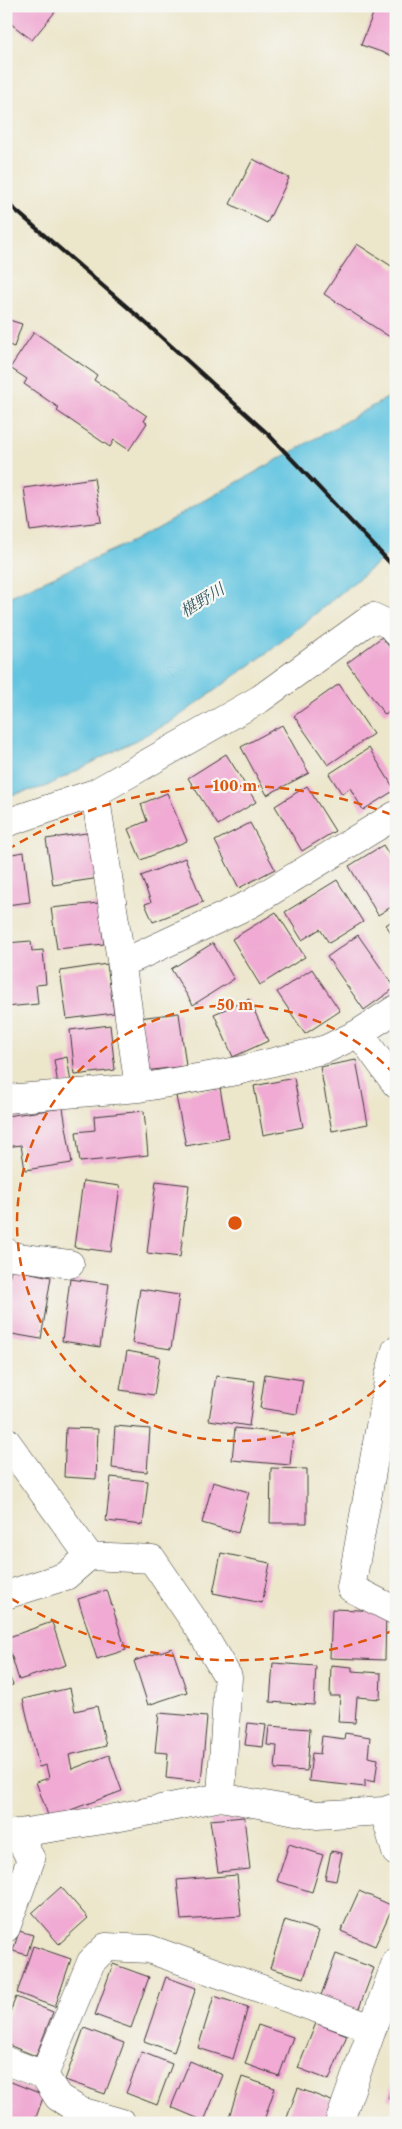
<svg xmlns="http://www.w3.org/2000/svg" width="402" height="2129" font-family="'Libre Caslon Text','Noto Serif JP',serif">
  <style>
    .water { fill: #62c4e0; stroke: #3f707e }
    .building { fill: #f0aad3 }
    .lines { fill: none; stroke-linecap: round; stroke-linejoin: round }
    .minor-casing { stroke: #3b3a36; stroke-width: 29 }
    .minor { stroke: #fff; stroke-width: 28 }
    .rail { stroke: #1c1c1c; stroke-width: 4 }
    .ring { fill: none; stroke: #de560d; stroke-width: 2.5; stroke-dasharray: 9 6 }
    .labels { text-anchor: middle; stroke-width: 4.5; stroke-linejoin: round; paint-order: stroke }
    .water-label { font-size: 16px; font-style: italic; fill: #345761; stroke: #f6f6f2 }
    .centre { fill: #de560d; stroke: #f6f6f2; stroke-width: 2.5 }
    .ring-label { font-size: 15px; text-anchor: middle; font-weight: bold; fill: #de560d; stroke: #f6f6f2; stroke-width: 4.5; stroke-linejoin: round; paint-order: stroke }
  </style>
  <rect width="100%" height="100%" fill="#f6f6f2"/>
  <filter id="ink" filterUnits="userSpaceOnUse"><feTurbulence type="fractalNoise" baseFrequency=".02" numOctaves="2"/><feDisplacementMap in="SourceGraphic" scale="10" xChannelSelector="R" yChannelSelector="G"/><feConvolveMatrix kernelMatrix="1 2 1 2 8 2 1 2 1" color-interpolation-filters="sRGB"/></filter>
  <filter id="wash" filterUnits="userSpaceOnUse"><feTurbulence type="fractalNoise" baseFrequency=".0096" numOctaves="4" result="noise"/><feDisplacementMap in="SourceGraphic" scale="20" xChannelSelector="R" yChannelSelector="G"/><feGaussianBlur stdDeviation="1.12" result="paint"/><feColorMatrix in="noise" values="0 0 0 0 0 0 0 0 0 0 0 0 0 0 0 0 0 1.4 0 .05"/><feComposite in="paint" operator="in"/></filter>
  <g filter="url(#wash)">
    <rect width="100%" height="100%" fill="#ece6cb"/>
    <path class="water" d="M396,393V548L271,650L171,722L45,787L6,796V598L133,541Z"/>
    <g id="blocks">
      <path class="building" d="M6,6H58L59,7L32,40L6,20Z
        M376,6H396V57L361,45Z
        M253,159L289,178L267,223L230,204Z
        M357,244L396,269V341L324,294Z
        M6,319L22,324L14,347L9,345L7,352Z
        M34,332L97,375L94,380L147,416L144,421L147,423L129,450L114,440L110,447L57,411L59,408L24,384L27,379L10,368Z
        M94,478L101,522L30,531L24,488Z
        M382,637L396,656V707L385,715L347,663Z
        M339,684L373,734L328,765L294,716Z
        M282,725L309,773L267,795L241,747Z
        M369,748L395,790L363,810L350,788L342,794L329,774Z
        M226,754L256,802L218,825L188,778Z
        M307,786L335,831L302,851L275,806Z
        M167,793L187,841L141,860L128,829L147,821L141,804Z
        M250,823L275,869L239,888L215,841Z
        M93,832L100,878L53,885L46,839Z
        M383,845L396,866V904L378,915L349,866Z
        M24,852L30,902L6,905V855Z
        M185,858L203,902L153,922L145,904L151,902L141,876Z
        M337,880L363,922L329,943L320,929L302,940L285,912Z
        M99,903L104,944L57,949L51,908Z
        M276,912L305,957L260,985L232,939Z
        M396,918V940L386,925Z
        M358,935L395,988L364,1010L327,957Z
        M31,941L32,951L43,950L46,984L36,985L38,1004L6,1007V943Z
        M213,943L234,979L193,1005L171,969Z
        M107,964L114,1013L67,1019L60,971Z
        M312,969L340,1011L305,1034L277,992Z
        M249,999L268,1041L233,1057L214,1014Z
        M179,1013L186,1066L145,1071L139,1018Z
        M110,1025L115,1070L75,1075L70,1030Z
        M67,1057L71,1083L58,1085L54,1060Z
        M356,1060L368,1124L332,1131L320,1067Z
        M294,1078L303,1127L263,1135L254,1086Z
        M220,1088L229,1138L186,1146L176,1096Z
        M63,1108L72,1163L25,1170L21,1145L6,1147V1116Z
        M144,1111L148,1155L80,1162L76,1132L95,1130L94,1116Z
        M83,1181L120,1186L111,1252L74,1247Z
        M156,1181L189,1185L180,1257L147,1253Z
        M11,1269L51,1277L41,1339L6,1333V1295Z
        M70,1279L109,1284L100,1347L62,1341Z
        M140,1289L179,1295L171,1349L132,1343Z
        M127,1351L160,1357L154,1395L120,1390Z
        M265,1374L303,1380L297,1414L260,1408Z
        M216,1376L255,1381L249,1426L209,1420Z
        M115,1426L150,1429L147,1472L112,1468Z
        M66,1428L98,1429L96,1479L64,1477Z
        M235,1428L293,1434L290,1465L232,1460Z
        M271,1468L307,1469V1523H270Z
        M111,1477L148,1481L143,1525L106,1521Z
        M213,1482L249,1492L238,1533L202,1523Z
        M221,1553L270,1563L262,1603L213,1593Z
        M107,1590L126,1650L97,1659L78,1599Z
        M332,1609L386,1611L385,1660L330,1658Z
        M52,1622L66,1665L19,1680L6,1638Z
        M172,1648L187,1692L148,1705L134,1661Z
        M273,1663L316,1666L314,1705L270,1702Z
        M331,1665L352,1667V1671L381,1673L380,1699L357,1697L355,1723L338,1722L340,1696H330Z
        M6,1668L13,1685L6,1687Z
        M70,1688L75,1711L97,1706L106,1746L69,1755L72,1769L109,1755L122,1791L49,1818L36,1782L49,1778L46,1765L39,1767L23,1699Z
        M159,1713L207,1717L201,1782L166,1778L168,1753L155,1752Z
        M248,1723L266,1725L263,1747L245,1745Z
        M269,1726L310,1729L307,1771L275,1769L277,1746L267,1745Z
        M345,1733L370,1737L368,1757L378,1759L375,1782L365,1780V1787L309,1781L312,1753L320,1754L322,1736L344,1739Z
        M244,1817L250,1869L218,1872L210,1820Z
        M289,1844L323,1855L312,1892L277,1881Z
        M331,1851L342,1853L336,1881L325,1879Z
        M237,1875L241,1916L181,1920L177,1880Z
        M61,1887L88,1918L59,1944L32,1913Z
        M359,1891L393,1906L375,1946L341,1931Z
        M285,1920L319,1931L304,1978L270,1968Z
        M19,1931L33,1935L27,1955L13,1951Z
        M33,1946L71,1959L55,2007L17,1993Z
        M336,1954L374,1968L358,2011L320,1998Z
        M113,1964L149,1977L131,2028L95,2015Z
        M166,1977L196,1988L174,2052L144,2041Z
        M214,1996L248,2007L233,2059L198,2048Z
        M16,1997L53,2012L36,2056L6,2044V2022Z
        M316,2023L347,2035L329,2080L298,2068Z
        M258,2025L293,2037L279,2076L245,2064Z
        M84,2028L124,2043L105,2094L65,2080Z
        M142,2052L172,2064L157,2105L126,2093Z
        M190,2061L223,2075L204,2121L171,2107Z
        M395,2067H396V2101L388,2099Z
        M242,2077L275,2088L263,2123H227Z
        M6,2080L44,2095L34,2123H6Z
        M298,2088L334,2102L326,2123H285Z"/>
    </g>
  </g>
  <g filter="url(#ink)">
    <use href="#blocks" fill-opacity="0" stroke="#3b3a36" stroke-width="1"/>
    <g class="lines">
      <defs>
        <path id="minor" d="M95,793L121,960L139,1088
          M6,823L95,793L260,699L373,617L390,625L396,632
          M121,960L134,958L250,904L396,815
          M359,1033L396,1084
          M6,1099L139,1088L237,1071L326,1049L359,1033L396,1009
          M6,1252L12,1256L70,1264
          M396,1350L389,1376L351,1588L396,1611
          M6,1441L89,1556L152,1559L199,1628L228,1677L221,1797
          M6,1595L66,1576L89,1556
          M384,1811L396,1852
          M6,1835L110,1819L221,1797L317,1815L384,1811L396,1807
          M6,1928L31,1859L16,1833
          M6,2061L44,2075
          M122,2123L80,2111L58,2097L44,2075L91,1962L106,1947L149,1949L372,2028
          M339,2123L396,1962"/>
      </defs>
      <use href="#minor" class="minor-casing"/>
      <use href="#minor" class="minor"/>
      <path class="rail" d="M6,202L148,325L268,434L396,569"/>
    </g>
  </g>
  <g class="ring">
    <path d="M396 1370A218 218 0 1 1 396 1076"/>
    <path d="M395 1630A437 437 0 0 1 7 1596M7 850A437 437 0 0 1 395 816"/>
  </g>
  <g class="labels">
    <g class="water-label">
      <text transform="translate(202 600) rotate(-32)" y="6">椹野川</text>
    </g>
  </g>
  <circle cx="235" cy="1223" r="8" class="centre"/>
  <g class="ring-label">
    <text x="235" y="791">100 m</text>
    <text x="235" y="1010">50 m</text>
  </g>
  <rect width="402" height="2129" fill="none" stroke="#f6f6f2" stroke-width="25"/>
</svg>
